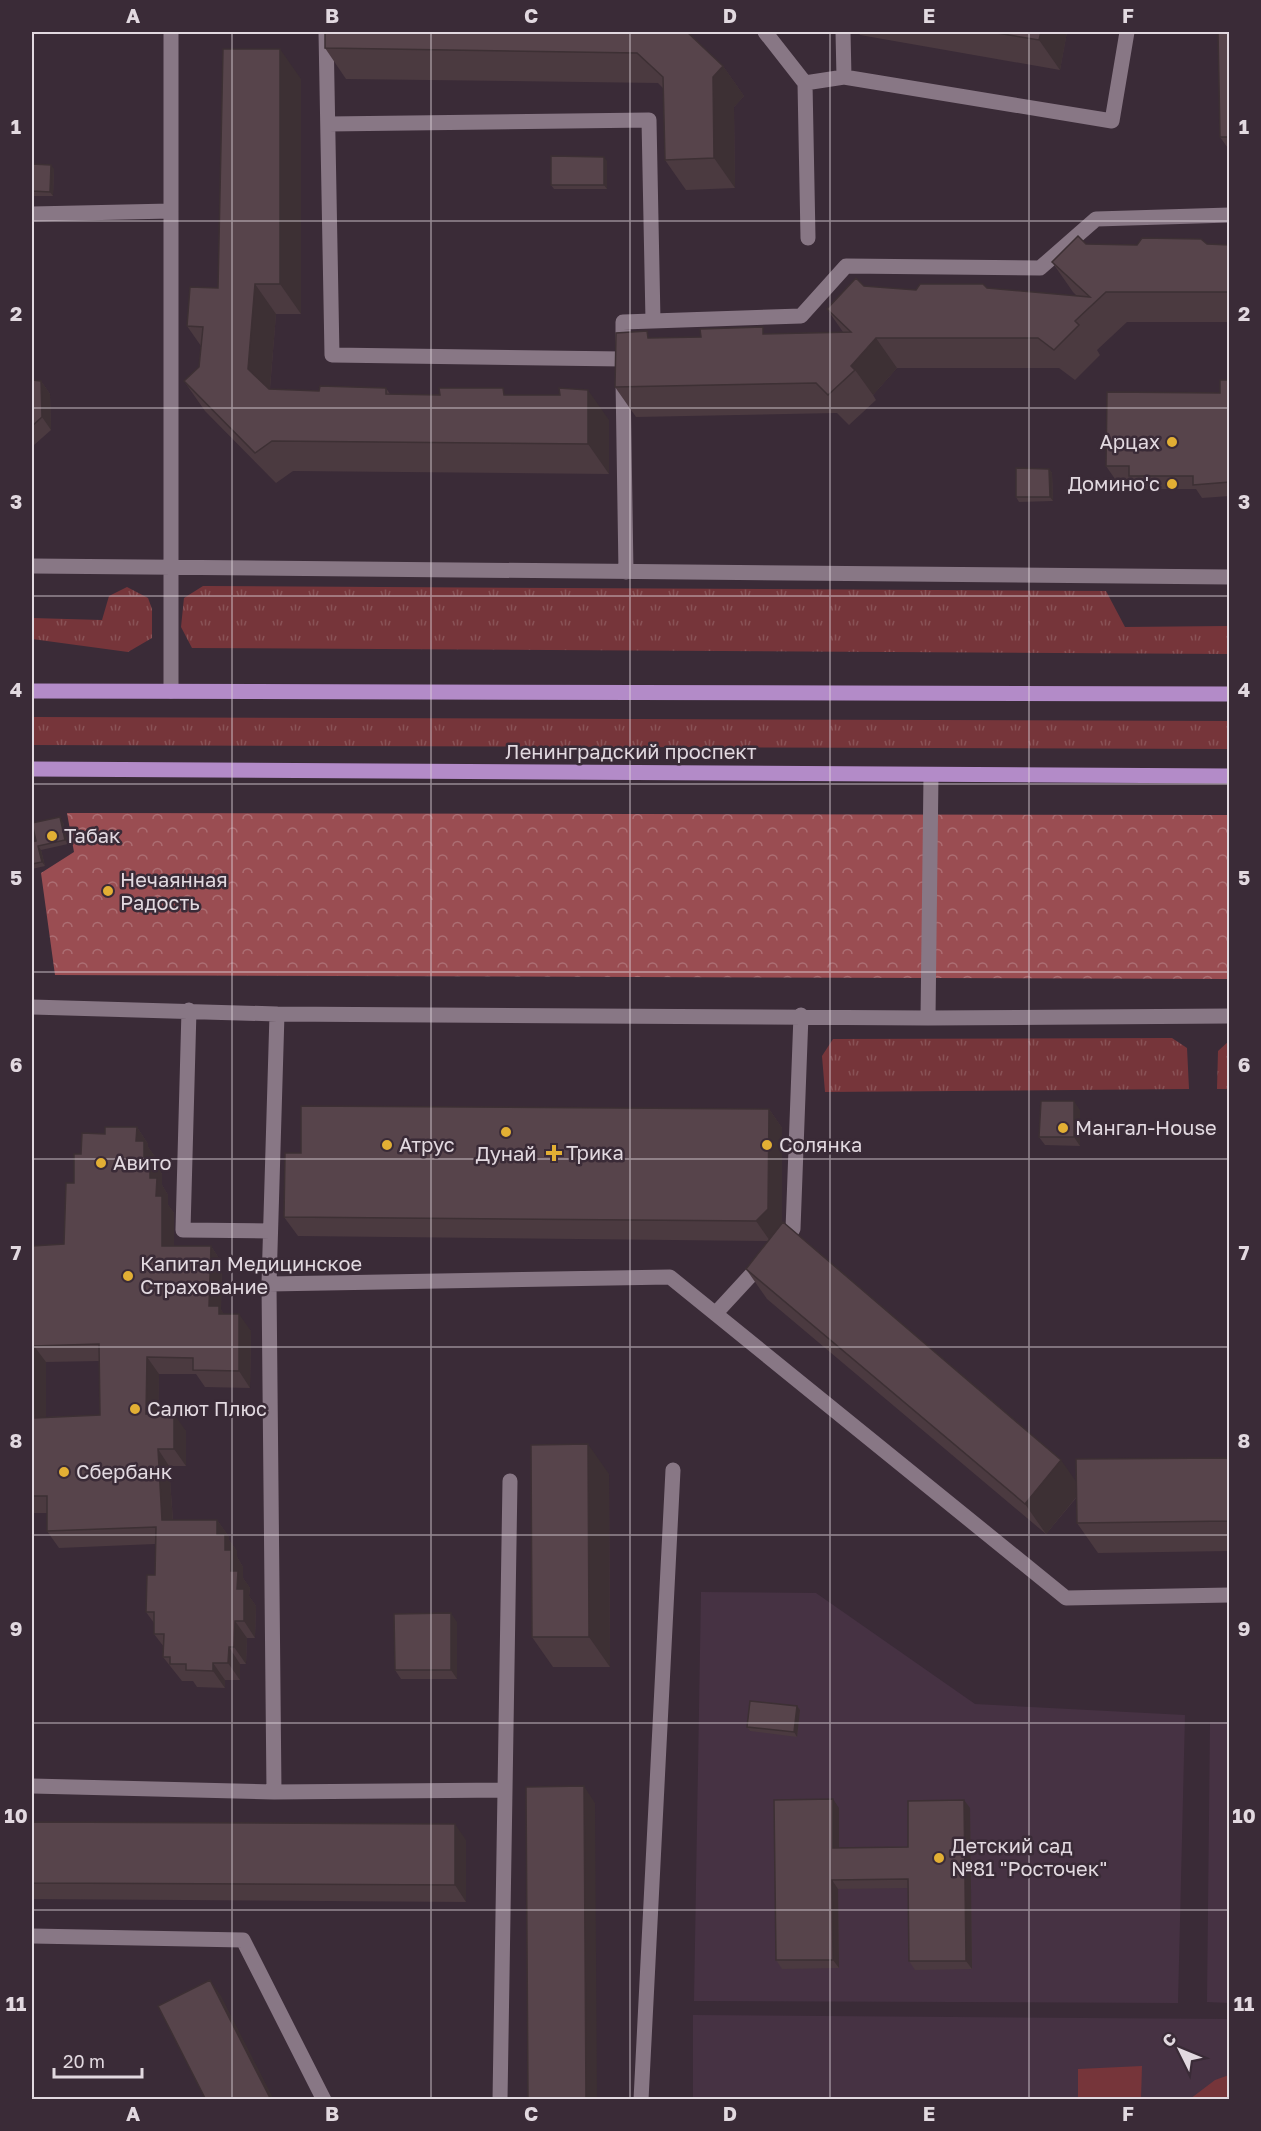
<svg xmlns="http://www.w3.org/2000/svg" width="1261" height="2131" font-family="'Golos Text',sans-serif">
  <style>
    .built { fill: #463243 }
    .grass { fill: url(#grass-tufts) }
    .forest { fill: url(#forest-crowns) }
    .pitch { fill: #76353a }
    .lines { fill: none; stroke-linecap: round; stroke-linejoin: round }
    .minor { stroke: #887785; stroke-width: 15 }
    .major { stroke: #b38bc8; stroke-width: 15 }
    .wall { fill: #4b3a40; fill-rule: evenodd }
    .shaded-wall { fill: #3d3034 }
    .building { fill: #57444b; stroke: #3d3034; stroke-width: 1.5; fill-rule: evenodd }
    .grid { fill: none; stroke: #e2d9e0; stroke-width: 1.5; stroke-opacity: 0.55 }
    .poi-dot { fill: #e2af34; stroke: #3a2b37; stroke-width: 2 }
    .labels { text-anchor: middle; stroke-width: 5; stroke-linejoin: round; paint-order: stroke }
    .poi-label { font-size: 20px; fill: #e2d9e0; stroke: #3a2b37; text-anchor: start }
    .street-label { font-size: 20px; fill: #e2d9e0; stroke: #3a2b37 }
    .neatline { fill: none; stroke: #e2d9e0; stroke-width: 2 }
    .grid-label { font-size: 20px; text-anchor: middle; font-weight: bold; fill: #e2d9e0 }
  </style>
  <defs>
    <pattern id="grass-tufts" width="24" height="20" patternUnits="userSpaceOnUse" patternTransform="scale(1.5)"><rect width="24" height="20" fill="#76353a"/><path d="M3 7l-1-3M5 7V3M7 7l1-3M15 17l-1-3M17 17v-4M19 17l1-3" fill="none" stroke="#895256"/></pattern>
    <pattern id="forest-crowns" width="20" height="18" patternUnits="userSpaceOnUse" patternTransform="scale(1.5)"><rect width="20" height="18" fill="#9a4d52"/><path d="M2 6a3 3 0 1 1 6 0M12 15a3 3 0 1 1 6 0" fill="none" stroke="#ac6e73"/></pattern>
  </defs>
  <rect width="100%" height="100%" fill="#3a2b37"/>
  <path class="built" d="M701,1592L816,1593L975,1704L1185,1715L1178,2003L694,2001Z
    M1210,1722H1229V2003L1207,2002Z
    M693,2015L1229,2019V2099L693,2100Z"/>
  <path class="grass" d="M203,586L1106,591L1125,627L1229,626V654L192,648L181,627L184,598Z
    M127,587L148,598L152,609V638L128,652L32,639V618L102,620L109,596Z
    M32,717L1229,721L1230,749L32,745Z
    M1172,1038L1187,1048L1189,1089L825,1092L822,1056L833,1039Z
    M1229,1041V1089H1217L1218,1051Z"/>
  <path class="forest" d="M67,813L1229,815V979L55,975L41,873L74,852Z"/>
  <path class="pitch" d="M1142,2066L1141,2099H1078V2069Z
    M1229,2075V2099H1190L1215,2080Z"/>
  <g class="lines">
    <path class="minor" d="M326,32L332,355L623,359
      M765,32L805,83L808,238
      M843,32L844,77L1112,121L1127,32
      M805,83L844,77
      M328,124L649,120L653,321
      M32,214L171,211
      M623,353V322L801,316L846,266L1040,268L1096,219L1230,215
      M623,380L626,572
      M32,566L1230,577
      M171,691V32
      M32,1007L277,1014L928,1018L1230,1016
      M189,1010L183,1230L270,1231
      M277,1014L269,1284L670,1277L1066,1598L1230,1595
      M928,1018L931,775
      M787,1237L793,1229L801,1015
      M716,1313L763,1262
      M32,1786L274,1792L269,1284
      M274,1792L505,1790
      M32,1936L243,1940L324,2100
      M500,2100L510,1481
      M641,2100L673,1470"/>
    <path class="major" d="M32,691L1230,694
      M32,769L1230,776"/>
  </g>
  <path class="wall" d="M687,32L723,66L744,96L734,107L735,188L686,190L665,160L663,88L658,83L346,79L325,48Z
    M858,32H1067L1060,70L860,35Z
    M1230,32V151L1220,137Z
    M301,79V314H276L270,389L319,391L386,388L390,394L508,395L609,420V474L293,471L276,483L205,411L184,381L199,367L201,346L187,326L218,288Z
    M607,161V189H554L551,185Z
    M32,164L54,169L53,196H32Z
    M1086,244L1137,245L1207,244L1230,245V322H1127L1097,350L1100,355L1075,380L1059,368H897L873,395L876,400L849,425L837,413L636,417L615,387L652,338L701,337L768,334L843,332L827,309L864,286L916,290L987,288L1077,296L1073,292L1052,262Z
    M32,380L41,381L50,394L51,430L34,445H32Z
    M1230,380V496L1202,498L1196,489H1138L1131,479H1115L1106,466L1220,393Z
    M1049,469L1052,473L1053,501L1019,502L1016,497Z
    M63,822L68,844L41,850L45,866L32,869V842L36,841Z
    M769,1109L782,1128V1223L1076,1482L1230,1458V1551L1098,1553L1077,1523V1497L1046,1534L767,1299L746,1269L768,1241L298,1236L284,1217L301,1153Z
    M1080,1110V1146L1045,1145L1039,1137Z
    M137,1127L148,1144V1147L156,1158V1165L162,1174V1185L168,1195V1205L174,1213V1246H211L222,1263L221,1310L224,1314L251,1331L250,1388L205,1387L196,1374H159L158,1414L186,1431V1466H169L173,1520H217L229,1537V1540L237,1551V1557L243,1567V1578L250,1588L249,1596L256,1606L255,1638H247L246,1664H240V1680H225V1688L197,1687L193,1681H182L163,1657L164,1647L154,1634V1623L146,1612L155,1575V1544L59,1548L47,1531V1513H32V1246L64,1244L74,1183L81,1154L105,1134ZM100,1361V1415L46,1417V1362Z
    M609,1474L610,1667H553L532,1637Z
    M457,1622V1679H401L395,1670Z
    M797,1706L800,1710L797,1737L750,1731L747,1727Z
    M839,1808V1848L908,1847L970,1808L972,1969L915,1970L909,1961L908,1888L838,1889L839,1968L782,1969L776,1960Z
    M32,1822L466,1840V1902L32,1899Z"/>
  <path class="shaded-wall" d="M1041,32H1067L1060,70L1039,40Z
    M280,49L301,79V314L280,284Z
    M723,66L744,96L734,107L735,188L714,158L713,77Z
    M604,157L607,161V189L604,185Z
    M51,165L54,169L53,196L50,192Z
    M255,284L276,314L269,399L248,369Z
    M876,338L897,368L873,395L855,370L851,366Z
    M41,381L50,394L51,430L42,417Z
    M588,390L609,420V474L588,444Z
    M1049,469L1052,473L1053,501L1050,497Z
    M60,817L63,822L68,844L65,840Z
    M38,846L41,850L45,866L42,862Z
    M1074,1101L1080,1110V1146L1074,1137Z
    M769,1109L782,1128V1228L770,1241L756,1221Z
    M137,1127L148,1144V1147L156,1158V1165L162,1174V1185L168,1195V1205L174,1213V1263L162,1246L156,1196L136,1141Z
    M211,1246L222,1263L221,1310L231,1323L209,1306Z
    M239,1314L251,1331L250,1388L239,1371Z
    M34,1346L46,1362V1435L35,1418Z
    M147,1357L159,1374L158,1430L146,1414Z
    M174,1414L186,1431V1466L174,1449Z
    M588,1444L609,1474L610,1667L589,1637Z
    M158,1449L169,1466L174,1537L162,1520Z
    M1061,1460L1082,1490L1046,1534L1025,1504Z
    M217,1520L229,1537V1540L237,1551V1557L243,1567V1578L250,1588L249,1596L256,1606L255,1638L244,1621L237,1589L225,1550L217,1534Z
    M451,1613L457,1622V1679L451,1670Z
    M235,1621L247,1638L246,1664L234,1647Z
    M229,1647L240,1664V1680L228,1663Z
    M213,1663L225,1680V1688L213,1671Z
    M797,1706L800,1710L797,1737L794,1732Z
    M584,1786L595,1803L597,2100H586Z
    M833,1799L839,1808V1856L833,1848Z
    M964,1800L970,1808L972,1969L966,1961Z
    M455,1824L466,1840V1902L455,1885Z
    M832,1880L838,1889L839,1968L833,1960Z
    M210,1980L221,1996L274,2100H271Z"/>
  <path class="building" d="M325,32H687L723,66L713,77L714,158L665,160L663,77L637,53L325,48Z
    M991,32H1041L1039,40Z
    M1218,32H1230V137H1220Z
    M223,49H280V284H255L248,369L269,389L319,391L320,386L386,388V394L440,395L439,388H503L504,395H560L559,388L588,390V444L272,441L255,453L184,381L199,367L203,327L187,326L190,287L218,288Z
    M551,156L604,157V185H551Z
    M32,164L51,165L50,192L32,191Z
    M1078,236L1086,244L1137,245L1142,238L1201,239L1207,244L1230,245V292H1106L1075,321L1079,325L1054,350L1038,338H876L851,366L855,370L828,395L816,383L615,387L616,333L647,331L648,338L701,337L700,329L763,327V334L851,332L827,309L856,278L864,286L916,290L920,284H983L987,288L1090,297L1052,262Z
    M32,380L41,381L42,417L32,426Z
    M1220,380H1230V482L1193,485V476H1129V466H1106L1107,392L1220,393Z
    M1016,468L1049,469L1050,497H1016Z
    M60,817L65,840L38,846L42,862L32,864V842L36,841L32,823Z
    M1041,1101H1074V1137H1039Z
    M301,1106L769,1109L768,1209L756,1221L284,1217L285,1153H301Z
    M105,1127H137L136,1141H144V1157H150V1178H157L156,1196H162V1246H211L209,1306H219V1314H239V1371L193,1370V1358L147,1357L146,1414H174V1449H158L162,1520H217V1534H225V1550H231V1571H238L237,1589H244V1621H235L234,1647H229L228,1663H213V1671L186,1670V1664H170V1657H163L164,1634H154V1612H146L147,1575H155L156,1527L47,1531V1496H32V1246L64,1244L66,1183H74V1154H81L82,1133L105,1134ZM99,1344L100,1415L35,1418L34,1346Z
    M783,1222L1061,1460L1025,1504L746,1269Z
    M588,1444L589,1637H532L531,1445Z
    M1230,1458V1521L1077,1523L1076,1459Z
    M451,1613V1670H395L394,1614Z
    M750,1701L797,1706L794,1732L747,1727Z
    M584,1786L586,2100H528L526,1787Z
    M833,1799V1848L908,1847V1801L964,1800L966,1961H909L908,1879L832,1880L833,1960H776L774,1800Z
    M32,1822L455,1824V1885L32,1883Z
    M210,1980L271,2100H206L158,2006Z"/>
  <path class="grid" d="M232,32V2100M431,32V2100M630,32V2100M830,32V2100M1029,32V2100M32,221H1230M32,408H1230M32,596H1230M32,784H1230M32,972H1230M32,1159H1230M32,1347H1230M32,1535H1230M32,1723H1230M32,1910H1230"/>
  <g class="poi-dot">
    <circle cx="1172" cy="442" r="6"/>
    <circle cx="1172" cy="484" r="6"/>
    <circle cx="52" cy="836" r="6"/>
    <circle cx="108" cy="891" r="6"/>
    <circle cx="1063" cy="1128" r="6"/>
    <circle cx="506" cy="1132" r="6"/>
    <circle cx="387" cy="1145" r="6"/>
    <circle cx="767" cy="1145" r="6"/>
    <path d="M551 1144h6v6h6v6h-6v6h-6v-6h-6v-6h6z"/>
    <circle cx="101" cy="1163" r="6"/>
    <circle cx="128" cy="1276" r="6"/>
    <circle cx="135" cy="1409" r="6"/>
    <circle cx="64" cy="1472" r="6"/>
    <circle cx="939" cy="1858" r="6"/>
  </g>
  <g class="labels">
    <g class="poi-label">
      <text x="1160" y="449" text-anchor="end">Арцах</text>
      <text x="1160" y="491" text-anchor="end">Домино'c</text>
      <text x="64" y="843">Табак</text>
      <text x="120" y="887">Нечаянная<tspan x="120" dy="23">Радость</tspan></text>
      <text x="1075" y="1135">Мангал-House</text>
      <text x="399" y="1152">Атрус</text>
      <text x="779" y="1152">Солянка</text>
      <text x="566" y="1160">Трика</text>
      <text x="506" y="1161" text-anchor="middle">Дунай</text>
      <text x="113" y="1170">Авито</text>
      <text x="140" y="1271">Капитал Медицинское<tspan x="140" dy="23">Страхование</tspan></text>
      <text x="147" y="1416">Салют Плюс</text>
      <text x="76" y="1479">Сбербанк</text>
      <text x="951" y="1853">Детский сад<tspan x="951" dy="23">№81 "Росточек"</tspan></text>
    </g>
    <g class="street-label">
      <text x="631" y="759">Ленинградский проспект</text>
    </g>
  </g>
  <rect width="1261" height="2131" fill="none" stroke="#3a2b37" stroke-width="66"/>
  <g transform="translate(1180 2050) rotate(313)" stroke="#3a2b37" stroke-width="4.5" paint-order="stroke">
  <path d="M0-4.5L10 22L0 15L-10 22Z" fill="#e2d9e0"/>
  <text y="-9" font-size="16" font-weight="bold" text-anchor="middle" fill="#e2d9e0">С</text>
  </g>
  <path d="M54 2068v9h88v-9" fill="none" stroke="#e2d9e0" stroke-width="3"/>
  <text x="63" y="2068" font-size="18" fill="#e2d9e0" stroke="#3a2b37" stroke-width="4.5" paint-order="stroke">20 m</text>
  <rect x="33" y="33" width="1195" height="2065" class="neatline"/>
  <g class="grid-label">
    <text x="133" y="23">A</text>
    <text x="332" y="23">B</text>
    <text x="531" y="23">C</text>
    <text x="730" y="23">D</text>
    <text x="929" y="23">E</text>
    <text x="1128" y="23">F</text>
    <text x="16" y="134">1</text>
    <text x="1244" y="134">1</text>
    <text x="16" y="321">2</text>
    <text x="1244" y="321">2</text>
    <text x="16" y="509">3</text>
    <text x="1244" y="509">3</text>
    <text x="16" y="697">4</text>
    <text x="1244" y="697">4</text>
    <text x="16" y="885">5</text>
    <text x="1244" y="885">5</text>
    <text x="16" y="1072">6</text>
    <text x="1244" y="1072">6</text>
    <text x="16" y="1260">7</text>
    <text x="1244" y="1260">7</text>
    <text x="16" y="1448">8</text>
    <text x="1244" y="1448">8</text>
    <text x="16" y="1636">9</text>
    <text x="1244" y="1636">9</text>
    <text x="16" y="1823">10</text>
    <text x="1244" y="1823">10</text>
    <text x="16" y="2011">11</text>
    <text x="1244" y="2011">11</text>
    <text x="133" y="2121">A</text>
    <text x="332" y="2121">B</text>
    <text x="531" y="2121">C</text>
    <text x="730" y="2121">D</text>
    <text x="929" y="2121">E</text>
    <text x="1128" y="2121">F</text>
  </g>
</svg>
